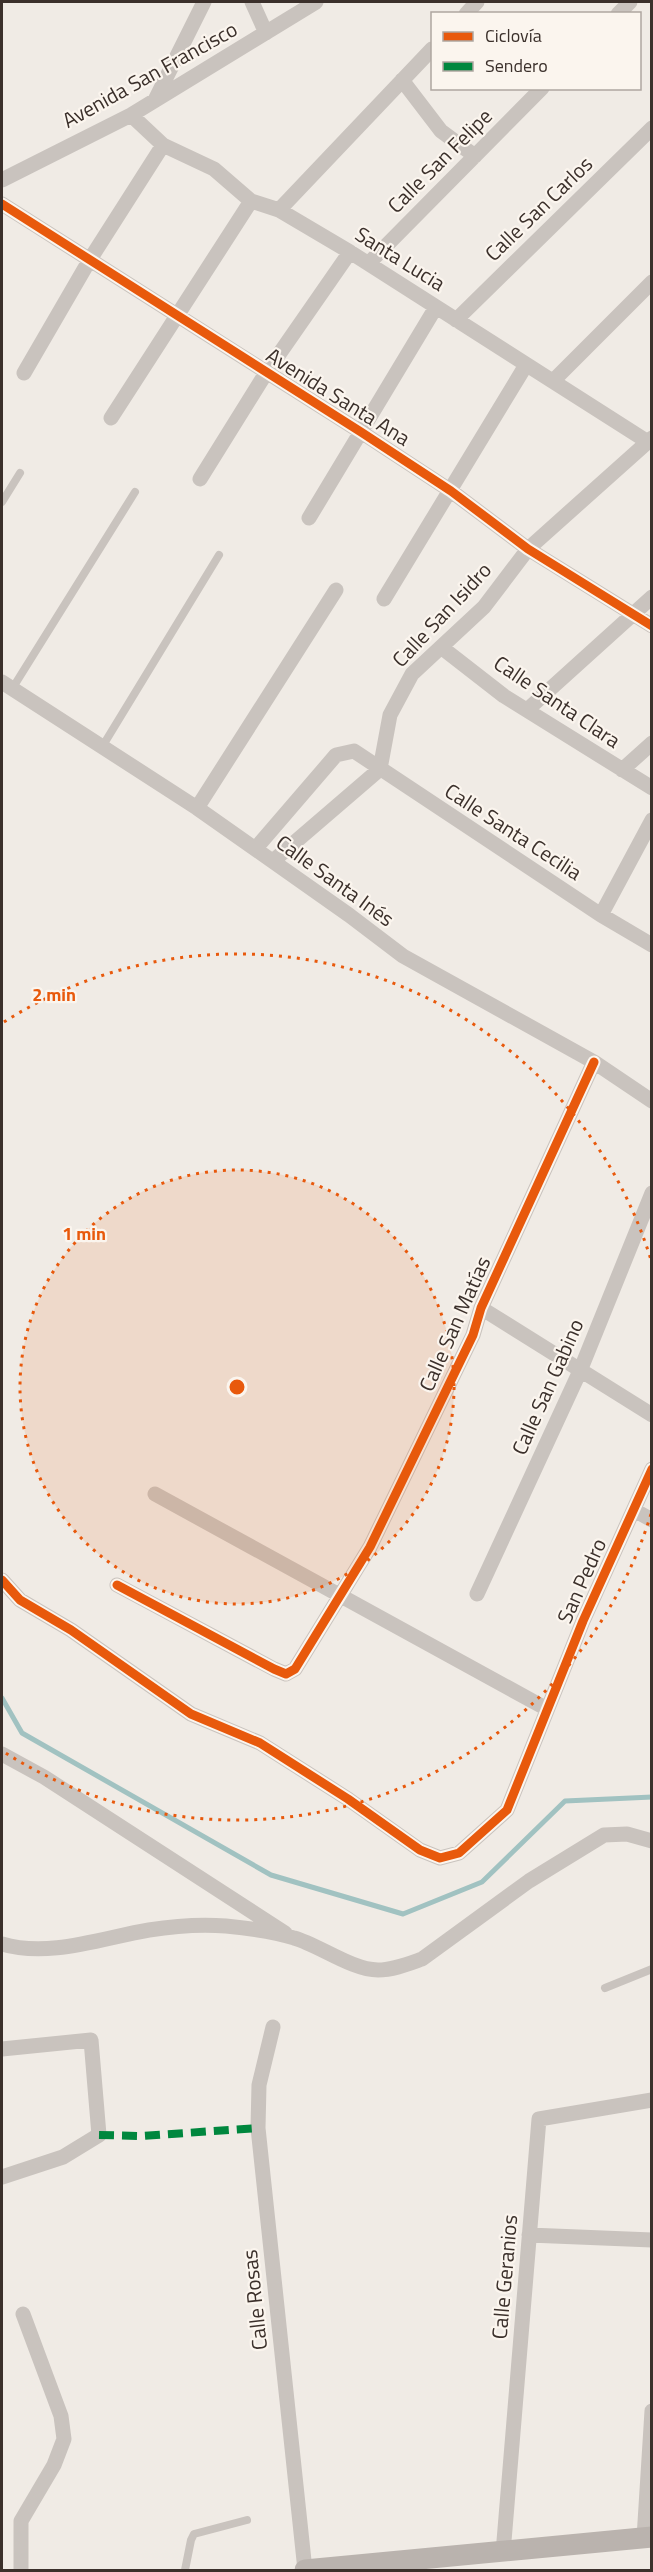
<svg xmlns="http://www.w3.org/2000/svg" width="653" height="2572" font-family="'Titillium Web',sans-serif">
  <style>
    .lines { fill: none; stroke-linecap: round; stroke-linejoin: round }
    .stream { stroke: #a1c2c1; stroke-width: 5 }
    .service { stroke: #c9c3be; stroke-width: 8 }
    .minor { stroke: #c9c3be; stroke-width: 15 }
    .secondary { stroke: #bab3ae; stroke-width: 21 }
    .quiet { stroke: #00873e; stroke-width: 8; stroke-dasharray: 15 8; stroke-linecap: butt }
    .cycleway-casing { stroke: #fbf5ee; stroke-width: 13 }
    .cycleway { stroke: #e8590c; stroke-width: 9 }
    .ring { fill: none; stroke: #e8590c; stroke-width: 3; stroke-dasharray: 3 6 }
    .labels { text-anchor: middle; stroke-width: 4.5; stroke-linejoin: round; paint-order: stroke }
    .street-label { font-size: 21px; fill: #3b302b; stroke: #fbf5ee }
    .centre { fill: #e8590c; stroke: #fbf5ee; stroke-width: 3 }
    .ring-label { font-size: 18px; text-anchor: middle; font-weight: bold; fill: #e8590c; stroke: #fbf5ee; stroke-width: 4.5; stroke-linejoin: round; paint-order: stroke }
  </style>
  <rect width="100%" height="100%" fill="#f0ebe5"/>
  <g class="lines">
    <path class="stream" d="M2,1698L22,1733L271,1875L403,1914L482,1882L565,1801L652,1797"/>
    <path class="service" d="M2,502L20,473
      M12,689L135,492
      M102,747L219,555
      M605,1988L652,1969
      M185,2570L191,2540L194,2534L247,2520"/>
    <path class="minor" d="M252,2L266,33
      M466,14L477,2
      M618,14L630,2
      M402,80L441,131L475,156
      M155,100L204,2
      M131,115L163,145L214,169L251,201L279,210L350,252L648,442
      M2,180L131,115L316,2
      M2,204L361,432L451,491L528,549L652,626
      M279,210L432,49
      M369,263L542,88
      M456,320L652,128
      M24,373L89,261L163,145
      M553,381L652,282
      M111,418L251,201
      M200,479L266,373L350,252
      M309,518L436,307
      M384,599L526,365
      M441,647L504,696L652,788
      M2,682L197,808L349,915L403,956L594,1062L652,1101
      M527,710L652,597
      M622,770L652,743
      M197,808L336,590
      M256,848L336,755L354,751L601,915L652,945
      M273,861L380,769L390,715L412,674L484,607L528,549L652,438
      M601,915L652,820
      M481,1308L652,1415
      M155,1494L547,1709
      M634,1510L652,1520
      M2,1580L20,1600L71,1630L191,1714L260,1743L348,1799L420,1850L440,1858L459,1853L507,1810L583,1621L652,1469
      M117,1585L274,1669L286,1674L295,1669L370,1547L473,1335L481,1308L594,1062
      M477,1594L580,1371L652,1193
      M2,1754L44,1777L285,1933
      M2,1944C49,1958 102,1938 149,1930C174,1926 201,1924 226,1926C247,1928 273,1931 294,1938C319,1945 352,1970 378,1970C393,1970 408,1964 422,1959L529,1881L604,1835L627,1834L652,1841
      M273,2027L259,2085L258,2128L305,2570
      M2,2049L91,2040L99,2135L63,2157L2,2177
      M529,2235L652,2240
      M644,2538L652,2411
      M503,2553L539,2119L652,2100
      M21,2570V2521L54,2465L64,2439L61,2416L23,2314"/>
    <path class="secondary" d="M305,2570L652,2537"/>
    <path class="quiet" d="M99,2135L142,2136L258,2128"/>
    <defs>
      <path id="cycleway" d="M2,204L361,432L451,491L528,549L652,626
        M2,1580L20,1600L71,1630L191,1714L260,1743L348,1799L420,1850L440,1858L459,1853L507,1810L583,1621L652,1469
        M117,1585L274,1669L286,1674L295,1669L370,1547L473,1335L481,1308L594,1062"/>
    </defs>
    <use href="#cycleway" class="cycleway-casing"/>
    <use href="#cycleway" class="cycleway"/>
  </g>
  <circle cx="237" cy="1387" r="217" fill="#e8590c" fill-opacity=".12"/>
  <g class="ring">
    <circle cx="237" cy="1387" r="217"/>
    <path d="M651 1514A433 433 0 0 1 4 1752M4 1022A433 433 0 0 1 651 1260"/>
  </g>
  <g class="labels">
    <g class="street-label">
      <text transform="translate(150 75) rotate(-29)" y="7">Avenida San Francisco</text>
      <text transform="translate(440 161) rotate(-45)" y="7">Calle San Felipe</text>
      <text transform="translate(539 209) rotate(-44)" y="7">Calle San Carlos</text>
      <text transform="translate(400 259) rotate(32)" y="7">Santa Lucia</text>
      <text transform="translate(338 397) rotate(32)" y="7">Avenida Santa Ana</text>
      <text transform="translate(442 615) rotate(-47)" y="7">Calle San Isidro</text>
      <text transform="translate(557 702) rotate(34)" y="7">Calle Santa Clara</text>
      <text transform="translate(513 832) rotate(33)" y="7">Calle Santa Cecilia</text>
      <text transform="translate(335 881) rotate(36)" y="7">Calle Santa Inés</text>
      <text transform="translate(455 1324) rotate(-66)" y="7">Calle San Matías</text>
      <text transform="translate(548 1387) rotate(-66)" y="7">Calle San Gabino</text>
      <text transform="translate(582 1581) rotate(-66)" y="7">San Pedro</text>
      <text transform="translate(505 2277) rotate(-85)" y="7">Calle Geranios</text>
      <text transform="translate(255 2300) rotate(-96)" y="7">Calle Rosas</text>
    </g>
  </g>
  <circle cx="237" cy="1387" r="9" class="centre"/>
  <g class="ring-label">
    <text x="54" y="1001">2 min</text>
    <text x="84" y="1240">1 min</text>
  </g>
  <rect width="653" height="2572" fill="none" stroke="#3b302b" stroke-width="6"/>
  <rect x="431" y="12" width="210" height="78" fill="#fbf5ee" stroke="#aea6a0" stroke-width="1.5"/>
  <rect x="443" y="32" width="30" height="9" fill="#e8590c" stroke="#aea6a0" stroke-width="1.5"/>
  <text x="485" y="42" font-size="18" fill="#3b302b">Ciclovía</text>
  <rect x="443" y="62" width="30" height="9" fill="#00873e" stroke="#aea6a0" stroke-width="1.5"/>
  <text x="485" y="72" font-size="18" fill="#3b302b">Sendero</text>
</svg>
